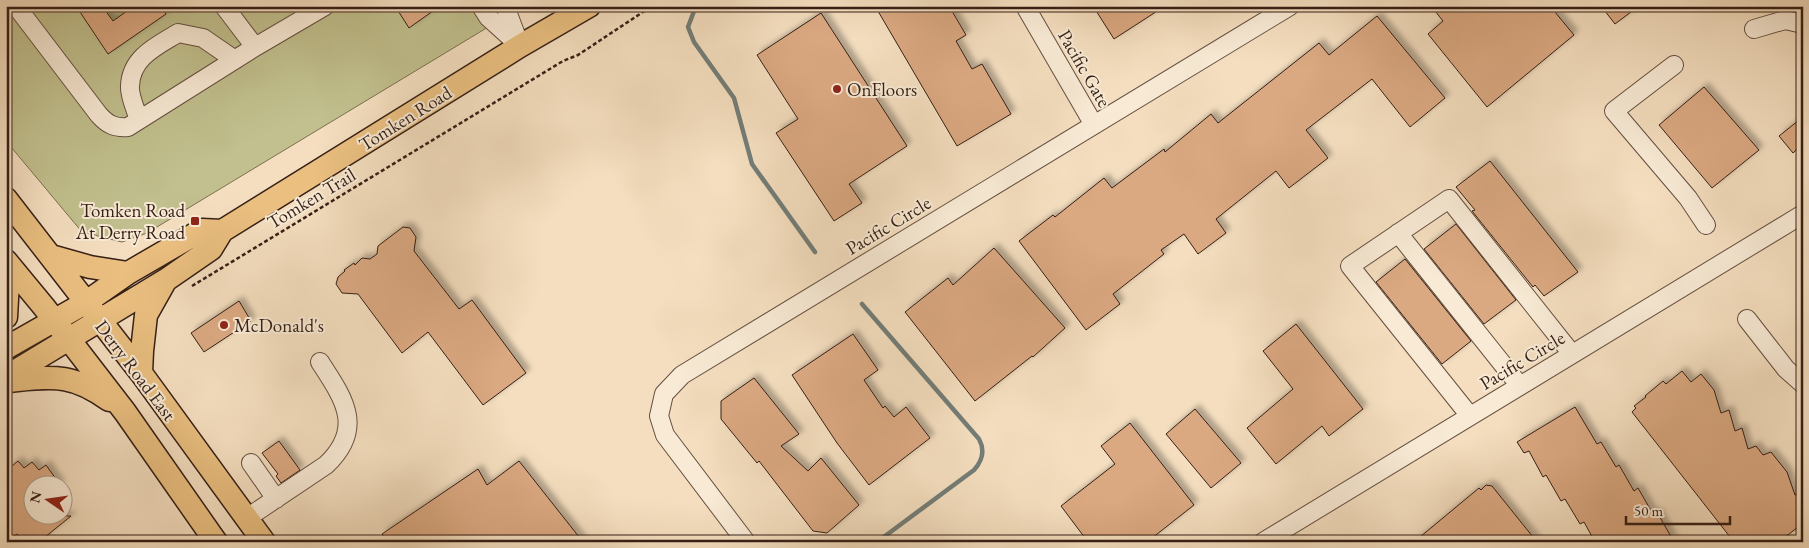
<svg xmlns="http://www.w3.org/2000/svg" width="1809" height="548" font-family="'EB Garamond',serif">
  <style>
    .green { fill: #c1c08e; stroke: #7b7052 }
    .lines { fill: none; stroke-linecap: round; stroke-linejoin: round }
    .stream { stroke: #737d77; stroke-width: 4.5 }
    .building { fill: #daa881; stroke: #351f16; filter: url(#shadow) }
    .minor-casing { stroke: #654f40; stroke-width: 20 }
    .major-casing { stroke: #351f16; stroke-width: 25 }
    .path { stroke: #351f16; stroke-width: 2.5; stroke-dasharray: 4 2.5; stroke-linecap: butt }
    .minor { stroke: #f8ead5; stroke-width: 18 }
    .major { stroke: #eabf80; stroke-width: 22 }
    .poi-dot { fill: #8f2418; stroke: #f8ead5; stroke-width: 2 }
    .labels { text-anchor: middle; stroke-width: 4; stroke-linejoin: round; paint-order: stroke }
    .street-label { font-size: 19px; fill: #351f16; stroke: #f8ead5 }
    .poi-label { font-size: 19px; fill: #351f16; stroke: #f8ead5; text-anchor: start }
  </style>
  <defs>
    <filter id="shadow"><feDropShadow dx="4.5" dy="-4.5" stdDeviation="2.5" flood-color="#0004"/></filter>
  </defs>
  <rect width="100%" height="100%" fill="#f4debf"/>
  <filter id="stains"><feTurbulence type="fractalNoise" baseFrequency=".004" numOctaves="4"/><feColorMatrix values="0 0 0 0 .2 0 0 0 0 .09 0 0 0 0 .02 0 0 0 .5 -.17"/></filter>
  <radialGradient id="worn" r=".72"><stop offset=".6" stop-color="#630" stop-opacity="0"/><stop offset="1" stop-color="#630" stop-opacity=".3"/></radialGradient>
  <path class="green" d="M6,6H523L147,233L122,242L82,232L6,141Z"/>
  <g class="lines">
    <path class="stream" d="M696,6L688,27L694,42L734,98L752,164L815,252
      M862,304L979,439C985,450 983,460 974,470L877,542"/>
  </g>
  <path class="building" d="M76,6H102L113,21L134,6H160L166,14L108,54Z
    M395,6H440L409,28Z
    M875,6H949L966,35L956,41L972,69L982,64L1011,114L957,146Z
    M1093,6H1165L1114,39Z
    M1431,6H1550L1574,35L1487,107L1428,34L1443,21Z
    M1601,6H1639L1615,24Z
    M821,13L907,146L849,184L862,203L834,221L776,133L798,119L757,55Z
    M1377,16L1445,98L1410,127L1372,79L1306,130L1328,158L1289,188L1276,171L1216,219L1226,233L1198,254L1184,234L1161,250L1164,254L1113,294L1120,304L1086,330L1019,241L1053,215L1055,217L1104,178L1112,188L1164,149L1165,152L1211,114L1218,123L1319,43L1329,55Z
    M1704,87L1759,150L1712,188L1659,125Z
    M1803,117V144L1793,153L1779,136Z
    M1490,161L1578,272L1544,296L1535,285L1533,287L1472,211L1475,210L1456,187Z
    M1456,224L1516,300L1484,324L1424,249Z
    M403,227L410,228L416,237L414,251L459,309L472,300L526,373L483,405L428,332L402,353L358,294L342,293L336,284L338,277L345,271L344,270L354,263L355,265L362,258L370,259L377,254L378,246Z
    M994,248L1065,328L1033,357L1032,356L975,401L905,312L948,278L953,285Z
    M1405,259L1471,341L1442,364L1376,282Z
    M239,301L251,321L204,352L191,333Z
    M1296,324L1363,409L1329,436L1322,426L1276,464L1247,428L1293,389L1263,351Z
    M853,334L878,370L864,380L883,408L885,406L894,417L906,407L930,438L869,485L837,443L792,375Z
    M1682,371L1691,382L1701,374L1714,390L1721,413L1729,410L1735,431L1742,428L1748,449L1756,446L1763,455L1771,452L1787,472L1795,495L1803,493V523L1779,542H1734L1632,412L1636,408L1634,406L1646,397L1645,396L1663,381L1666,384Z
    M754,378L799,434L781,446L808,471L821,458L859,505L827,533L813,531L759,461L757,463L721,419V401Z
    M1575,407L1597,444L1601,442L1616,467L1619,465L1634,491L1638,488L1653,514L1657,512L1674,542H1595L1584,522L1580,524L1565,499L1561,501L1546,475L1543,477L1529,451L1524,453L1517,442Z
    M1195,409L1241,463L1211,488L1166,434Z
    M1130,423L1194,505L1147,542H1088L1061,506L1115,464L1101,446Z
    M279,441L300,470L281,483L276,476L278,474L262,453Z
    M18,461L24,468L32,462L39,470L46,465L61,486H32V516H71L39,542H35L31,537L23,542L17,534L6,542V471Z
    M519,461L583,542H388L382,534L478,469L487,485Z
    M1486,485L1492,486L1537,542H1414L1479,488L1481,490Z"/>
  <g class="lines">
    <defs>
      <path id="minor" d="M16,6L99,115C108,125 115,128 128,127L255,47L325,6
        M224,6L255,47
        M481,6L488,17L520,46
        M505,6L519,43
        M1025,6L1094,125
        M1754,29L1785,20L1803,24
        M1674,65L1614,111L1688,198L1706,225
        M139,120C136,110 129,96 130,86C131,57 157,46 178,33L203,38L235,60
        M1398,233L1520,386
        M1747,319L1786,369L1803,384
        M1470,416L1350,266L1449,199L1572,354
        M251,463L276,499
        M247,518L326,465C365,428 344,399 320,362
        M746,542L665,435L659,416L664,394L682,375L1290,6
        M1263,542L1803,214"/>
      <path id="major" d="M6,199L141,373L264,542
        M51,256L90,267L128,273
        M6,261L44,307L125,412L216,542
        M6,268L8,281L6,317
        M6,348L85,303L128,273L202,230L222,231
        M141,373L142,351L146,315L164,283
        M6,377L166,280L211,249L222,231L520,46L589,6
        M6,381C51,377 71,372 109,400"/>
    </defs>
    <use href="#minor" class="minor-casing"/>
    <use href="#major" class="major-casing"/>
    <path class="path" d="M192,286L563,61L578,55L652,6"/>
    <use href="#minor" class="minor"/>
    <use href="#major" class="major"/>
  </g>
  <g class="poi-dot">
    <circle cx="837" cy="89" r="5"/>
    <rect x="190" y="216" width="10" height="10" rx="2.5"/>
    <circle cx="224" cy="325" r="5"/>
  </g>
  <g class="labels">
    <g class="street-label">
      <text transform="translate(1085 68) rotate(60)" y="7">Pacific Gate</text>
      <text transform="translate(405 118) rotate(-32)" y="7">Tomken Road</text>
      <text transform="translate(311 198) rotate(-31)" y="7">Tomken Trail</text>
      <text transform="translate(888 225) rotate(-31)" y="7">Pacific Circle</text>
      <text transform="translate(1522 360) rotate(-31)" y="7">Pacific Circle</text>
      <text transform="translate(136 370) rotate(53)" y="7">Derry Road East</text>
    </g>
    <g class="poi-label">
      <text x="847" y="96">OnFloors</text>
      <text x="185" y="217" text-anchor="end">Tomken Road<tspan x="185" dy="22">At Derry Road</tspan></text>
      <text x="234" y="332">McDonald's</text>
    </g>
  </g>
  <rect width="1809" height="548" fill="none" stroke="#f4debf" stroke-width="25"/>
  <rect x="8" y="8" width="1794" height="533" fill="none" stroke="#351f16" stroke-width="2.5"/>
  <rect x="12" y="12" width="1784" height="523" fill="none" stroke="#351f16"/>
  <g transform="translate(48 500) rotate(283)"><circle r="24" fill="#f8ead5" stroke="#aa9989"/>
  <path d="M0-4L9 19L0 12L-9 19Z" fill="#8f2418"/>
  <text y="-8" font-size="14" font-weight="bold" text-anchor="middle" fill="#351f16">N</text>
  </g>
  <path d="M1626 516v8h104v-8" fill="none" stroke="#351f16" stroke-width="2.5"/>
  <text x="1634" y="516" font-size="15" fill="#351f16" stroke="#f8ead5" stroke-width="4" paint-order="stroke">50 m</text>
  <rect width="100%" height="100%" filter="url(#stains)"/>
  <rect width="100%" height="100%" fill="url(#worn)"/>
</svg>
